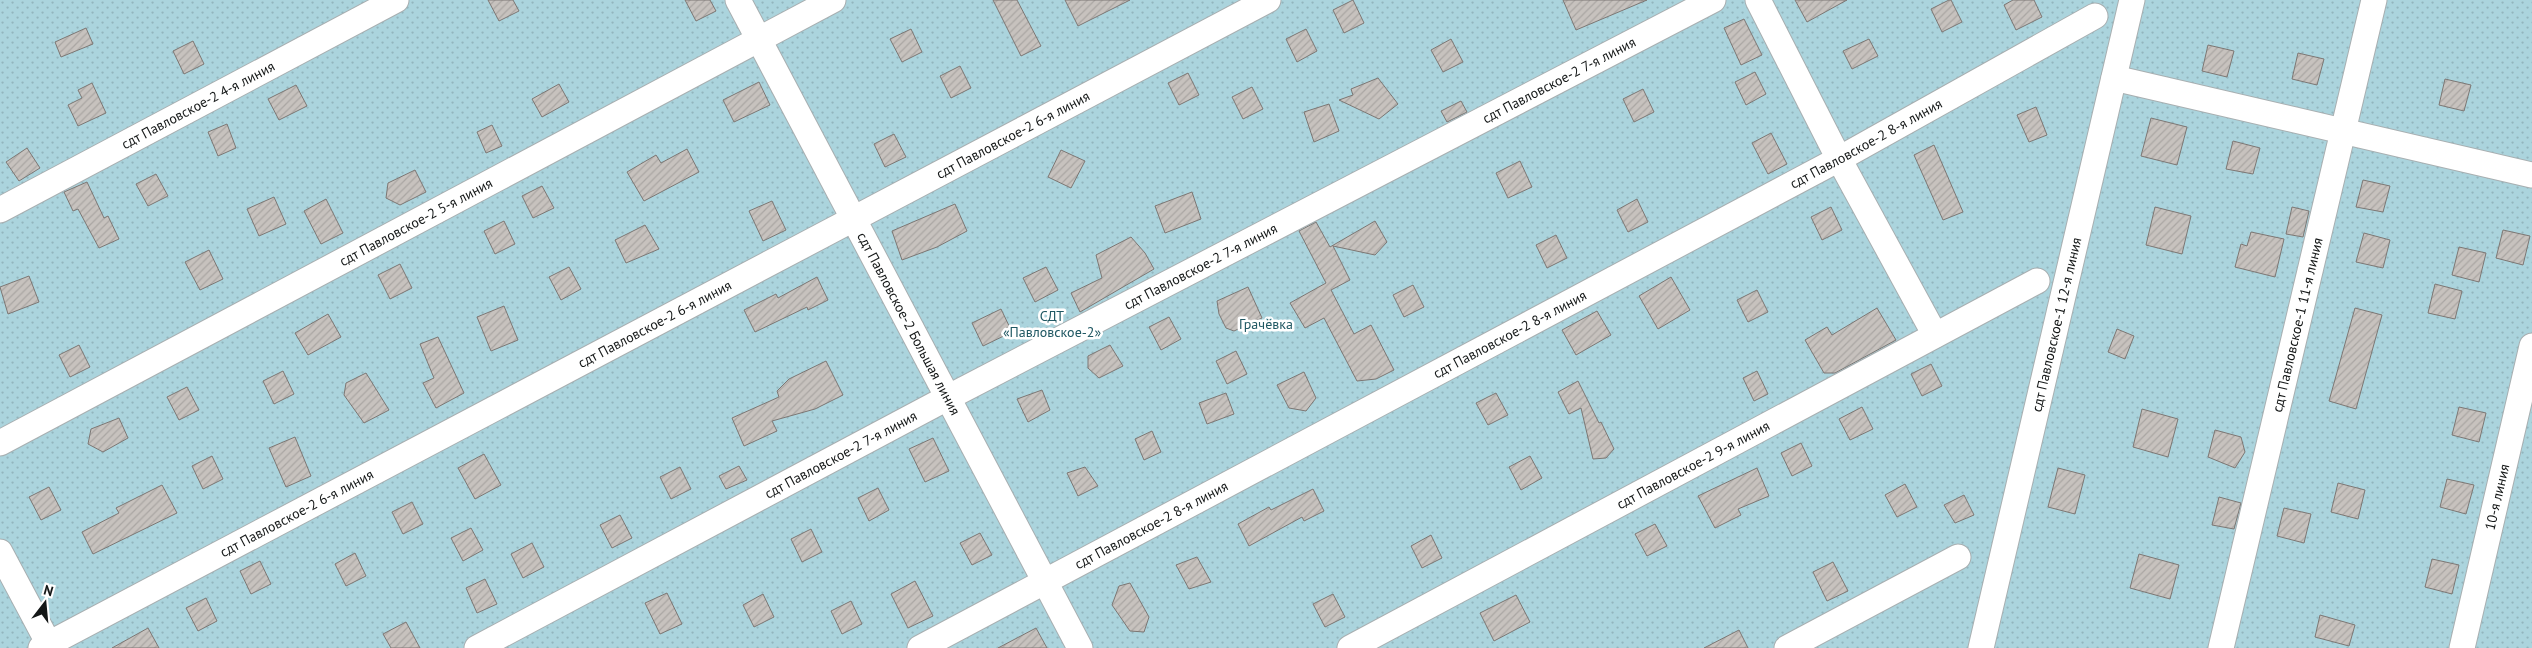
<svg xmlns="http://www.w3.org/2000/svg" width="2532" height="648" font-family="'PT Sans',sans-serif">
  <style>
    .garden { fill: url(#garden-dots) }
    .building { fill: url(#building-hatch); stroke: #7c7774 }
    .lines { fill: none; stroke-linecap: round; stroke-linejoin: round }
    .minor-casing { stroke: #a8afb1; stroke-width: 27 }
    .minor { stroke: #fff; stroke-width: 25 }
    .labels { text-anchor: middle; stroke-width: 5; stroke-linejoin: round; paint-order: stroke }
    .street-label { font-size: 14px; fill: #141717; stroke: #fff }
    .park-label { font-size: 14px; fill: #205863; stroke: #fff }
  </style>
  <defs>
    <pattern id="garden-dots" width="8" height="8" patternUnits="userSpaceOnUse" patternTransform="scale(1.25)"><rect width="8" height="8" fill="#abd4dd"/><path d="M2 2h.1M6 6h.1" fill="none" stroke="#92b5bd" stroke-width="1.8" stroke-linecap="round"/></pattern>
    <pattern id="building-hatch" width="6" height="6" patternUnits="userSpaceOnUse" patternTransform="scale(1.25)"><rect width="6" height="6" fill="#c7c2be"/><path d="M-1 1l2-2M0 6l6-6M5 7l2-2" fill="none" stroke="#aaa6a3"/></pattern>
  </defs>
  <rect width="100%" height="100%" fill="#edf4f6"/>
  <path class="garden" d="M0,0H2532V648H0Z"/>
  <path class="building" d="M488,0H513L519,11L499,21Z
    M685,0H710L716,11L696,21Z
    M993,0H1017L1041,46L1021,56Z
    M1065,0H1130L1078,26Z
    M1353,0L1364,23L1344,33L1333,10Z
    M1563,0H1647L1576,30Z
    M1795,0H1847L1807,22Z
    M1949,0H1951L1962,22L1942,32L1931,9Z
    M2013,0H2034L2042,17L2016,30L2004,5Z
    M1744,19L1762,55L1741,65L1724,28Z
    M86,28L93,44L61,57L55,42Z
    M911,29L922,52L902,62L890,39Z
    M1306,29L1317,51L1297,62L1286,39Z
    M1451,39L1463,62L1443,72L1431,50Z
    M1869,39L1878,56L1852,69L1843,51Z
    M193,41L204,64L184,74L173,51Z
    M2208,45L2234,51L2227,77L2202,71Z
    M2298,53L2324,59L2317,85L2292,79Z
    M960,66L971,88L951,98L940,76Z
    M1755,72L1766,94L1746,105L1735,82Z
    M1188,73L1199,95L1179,105L1168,83Z
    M1378,78L1398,104L1379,119L1339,100L1353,95L1351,89Z
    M2445,79L2471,85L2464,111L2439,105Z
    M759,82L770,105L734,122L723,100Z
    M92,83L106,113L78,126L68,105L82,98L78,90Z
    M559,84L569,102L542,117L532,99Z
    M296,85L307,106L279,120L268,99Z
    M1252,87L1263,109L1243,119L1232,97Z
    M1643,89L1654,112L1634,122L1623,99Z
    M1461,101L1467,112L1447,122L1441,111Z
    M1329,104L1339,131L1314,142L1304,112Z
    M2036,107L2047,135L2029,142L2017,115Z
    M2151,118L2187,127L2177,165L2141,156Z
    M227,124L236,148L218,156L208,132Z
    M492,125L502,146L486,153L477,132Z
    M1771,133L1787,164L1768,174L1752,143Z
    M894,134L906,157L885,167L874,144Z
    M2233,141L2260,148L2253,174L2226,169Z
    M1934,145L1963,212L1943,220L1914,155Z
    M27,148L40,168L19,181L6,162Z
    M687,149L699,172L644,201L627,172L656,155L661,163Z
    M1061,150L1085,161L1071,188L1048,177Z
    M1520,161L1532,187L1508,198L1496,173Z
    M415,170L426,192L400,205L386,198L388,183Z
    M156,174L168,196L148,206L136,184Z
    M2363,180L2390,186L2383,212L2356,207Z
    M87,182L104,218L108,216L119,239L99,248L78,209L73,211L64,192Z
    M542,186L554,208L533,218L522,196Z
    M1192,192L1201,219L1165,233L1155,206Z
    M274,197L286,224L259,236L247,209Z
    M326,199L343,233L321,244L304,211Z
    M1637,199L1648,222L1628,232L1617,210Z
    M772,201L786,230L763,241L749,211Z
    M955,204L967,231L937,247L902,260L892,231Z
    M1831,207L1842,230L1822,240L1811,217Z
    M2155,207L2191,216L2182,254L2146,245Z
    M2292,207L2309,211L2303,237L2286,234Z
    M504,221L515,244L495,254L484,231Z
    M1375,221L1387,242L1375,255L1333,246L1350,280L1331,290L1354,334L1371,325L1394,370L1376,379L1357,381L1324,318L1305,328L1290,303L1326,283L1299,231L1316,222L1330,247Z
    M645,225L659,249L626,263L615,240Z
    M2503,230L2530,236L2523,265L2496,258Z
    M2251,232L2284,239L2275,277L2235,267L2241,244L2247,246Z
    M2364,233L2390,240L2383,268L2356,262Z
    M1556,235L1567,258L1547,268L1536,245Z
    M1131,237L1145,253L1154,269L1080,312L1071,293L1102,278L1096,255Z
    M2459,247L2486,253L2479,282L2452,275Z
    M209,250L223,279L200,290L185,262Z
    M400,264L412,288L390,299L378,275Z
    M569,267L581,289L561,300L549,277Z
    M1046,267L1058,290L1035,302L1023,278Z
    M29,276L39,302L8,314L0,287Z
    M817,277L828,300L808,310L807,307L755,332L744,310L776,294L778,298Z
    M1671,277L1690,310L1658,329L1639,296Z
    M2435,284L2462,291L2455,319L2428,313Z
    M1413,285L1424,307L1404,317L1393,295Z
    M1248,287L1262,318L1234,331L1226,328L1219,314L1217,301Z
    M1757,290L1768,312L1748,322L1737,300Z
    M504,306L518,340L491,351L477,317Z
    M1877,308L1896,340L1835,373H1824L1805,340L1827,327L1832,335Z
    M2355,308L2382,315L2356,409L2329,401Z
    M1001,309L1012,332L983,346L972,323Z
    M1597,311L1611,335L1576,355L1562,330Z
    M328,314L341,337L308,355L295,333Z
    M1169,317L1181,339L1161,350L1149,327Z
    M2117,329L2134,336L2125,359L2108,352Z
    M438,337L464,393L436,408L423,383L434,378L420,344Z
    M79,345L90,367L70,377L59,355Z
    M1110,345L1123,366L1099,378L1088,368V356Z
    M1236,351L1247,374L1227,384L1216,361Z
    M826,361L843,395L815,409L772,421L777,431L744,446L732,418L779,397L777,391L789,379Z
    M1931,364L1942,386L1922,396L1911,374Z
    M283,371L294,394L274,404L263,381Z
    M1757,371L1768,394L1754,401L1743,378Z
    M1304,372L1316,398L1306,411L1289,408L1277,385Z
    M366,373L389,410L364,423L344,395L346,383Z
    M1578,381L1599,423L1601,422L1614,449L1606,458L1593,459L1581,408L1569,414L1558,392Z
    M187,387L199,410L179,420L167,397Z
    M1042,390L1050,410L1028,422L1017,399Z
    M1226,393L1234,414L1207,424L1199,403Z
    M1496,393L1508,415L1488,425L1476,403Z
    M1862,407L1873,429L1850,440L1839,419Z
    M2459,407L2486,413L2479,442L2452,435Z
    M2142,409L2178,419L2168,457L2133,447Z
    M119,418L128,438L103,452L88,444L91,429Z
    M2215,430L2241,437L2245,452L2235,468L2208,457Z
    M1152,431L1161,452L1144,460L1135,439Z
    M295,437L311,476L286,487L269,448Z
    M933,438L949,471L925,482L909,449Z
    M1801,443L1812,466L1792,476L1781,453Z
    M484,454L501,485L475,499L458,468Z
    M212,456L223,479L203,489L192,466Z
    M1530,456L1542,478L1521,490L1509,467Z
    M739,466L747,480L726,489L719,476Z
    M680,467L691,489L671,499L660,477Z
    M1085,467L1098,486L1078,496L1067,473Z
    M1757,468L1769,496L1738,509L1741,515L1715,528L1698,496Z
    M2058,468L2085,475L2075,514L2048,507Z
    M2447,479L2474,485L2466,514L2440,507Z
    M2338,483L2365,490L2358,519L2331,512Z
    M1905,484L1917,507L1897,517L1885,495Z
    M162,485L177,513L93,554L82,532L119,513L116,508Z
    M49,487L61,510L41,520L29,497Z
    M878,488L889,510L869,521L858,498Z
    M1313,489L1324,511L1304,521L1302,517L1249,546L1238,524L1269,507L1271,510Z
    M1964,495L1974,515L1955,523L1944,505Z
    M2219,497L2241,503L2234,529L2212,525Z
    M412,502L423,524L403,534L392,512Z
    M2284,508L2311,514L2304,543L2277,536Z
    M620,515L632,538L612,548L600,525Z
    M1655,524L1667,546L1647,556L1635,534Z
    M471,528L483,550L463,561L451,538Z
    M811,529L822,552L802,562L791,539Z
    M980,533L992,555L972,565L960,543Z
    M1431,535L1442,558L1422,568L1411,546Z
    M532,543L544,567L523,578L511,554Z
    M355,553L366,576L346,586L335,564Z
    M2139,554L2179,565L2170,599L2130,588Z
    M1197,557L1211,582L1189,589L1176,565Z
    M2432,559L2459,565L2452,594L2425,587Z
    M260,561L271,584L251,594L240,571Z
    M1833,562L1848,591L1827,601L1813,572Z
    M485,579L497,604L477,613L466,588Z
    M915,581L933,616L908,628L891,594Z
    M1130,583L1149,617L1144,632L1130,631L1112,605L1119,586Z
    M667,593L682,624L660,634L645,603Z
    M763,594L774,617L754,627L743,605Z
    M1333,594L1345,617L1325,627L1313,604Z
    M1516,595L1530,622L1494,641L1480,613Z
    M206,598L217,621L198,631L186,608Z
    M851,601L862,624L842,634L831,611Z
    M2320,615L2355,625L2349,646L2315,637Z
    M406,622L420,648H391L383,634Z
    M148,628L159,648H112Z
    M1036,628L1047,648H998Z
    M1739,630L1748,648H1704Z"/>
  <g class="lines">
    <defs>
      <g id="minor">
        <path id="s1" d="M738,0L1080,648"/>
        <path d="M1758,0L1839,159L1935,335"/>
        <path d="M2114,78L2532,175"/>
        <path id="s2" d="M0,210L396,0"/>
        <path id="s3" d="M0,443L833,0"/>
        <path d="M0,552L51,648"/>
        <path id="s4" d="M41,648L1268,0"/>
        <path id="s5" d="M477,648L947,398L1713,0"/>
        <path id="s6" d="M920,648L1839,159L2095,16"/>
        <path id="s7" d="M1350,648L2037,281"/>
        <path d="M1787,648L1958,557"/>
        <path id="s8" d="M1981,648L2132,0"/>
        <path id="s9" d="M2221,648L2374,0"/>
        <path id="s10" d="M2462,648L2532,346"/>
      </g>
    </defs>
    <use href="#minor" class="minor-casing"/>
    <use href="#minor" class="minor"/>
  </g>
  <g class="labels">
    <g class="street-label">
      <text dy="5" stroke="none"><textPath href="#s5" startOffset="1222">сдт Павловское-2 7-я линия</textPath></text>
      <text dy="5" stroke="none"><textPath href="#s2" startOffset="224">сдт Павловское-2 4-я линия</textPath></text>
      <text dy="5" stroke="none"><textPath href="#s4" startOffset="1099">сдт Павловское-2 6-я линия</textPath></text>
      <text dy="5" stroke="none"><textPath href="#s6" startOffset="1072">сдт Павловское-2 8-я линия</textPath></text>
      <text dy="5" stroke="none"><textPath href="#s3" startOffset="471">сдт Павловское-2 5-я линия</textPath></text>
      <text dy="5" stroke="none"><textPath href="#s5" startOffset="818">сдт Павловское-2 7-я линия</textPath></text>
      <text dy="5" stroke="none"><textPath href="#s4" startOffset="694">сдт Павловское-2 6-я линия</textPath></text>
      <text dy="5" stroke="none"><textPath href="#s1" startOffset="366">сдт Павловское-2 Большая линия</textPath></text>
      <text dy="5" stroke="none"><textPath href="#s8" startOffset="332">сдт Павловское-1 12-я линия</textPath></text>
      <text dy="5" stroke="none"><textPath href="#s9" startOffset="332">сдт Павловское-1 11-я линия</textPath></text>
      <text dy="5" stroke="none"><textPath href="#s6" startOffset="668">сдт Павловское-2 8-я линия</textPath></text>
      <text dy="5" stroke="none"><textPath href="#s5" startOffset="412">сдт Павловское-2 7-я линия</textPath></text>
      <text dy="5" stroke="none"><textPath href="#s7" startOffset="389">сдт Павловское-2 9-я линия</textPath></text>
      <text dy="5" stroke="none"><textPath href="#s10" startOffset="155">10-я линия</textPath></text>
      <text dy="5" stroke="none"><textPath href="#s4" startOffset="289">сдт Павловское-2 6-я линия</textPath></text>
      <text dy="5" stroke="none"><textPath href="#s6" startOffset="262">сдт Павловское-2 8-я линия</textPath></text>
    </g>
    <g class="park-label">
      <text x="1052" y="321">СДТ<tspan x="1052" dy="16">«Павловское-2»</tspan></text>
      <text x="1266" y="329">Грачёвка</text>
    </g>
  </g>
  <g transform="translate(45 603) rotate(16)" stroke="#ffffff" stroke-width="4" paint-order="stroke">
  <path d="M0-4L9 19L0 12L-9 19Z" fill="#141717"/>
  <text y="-8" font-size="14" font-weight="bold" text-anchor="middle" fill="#141717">N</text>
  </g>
</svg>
